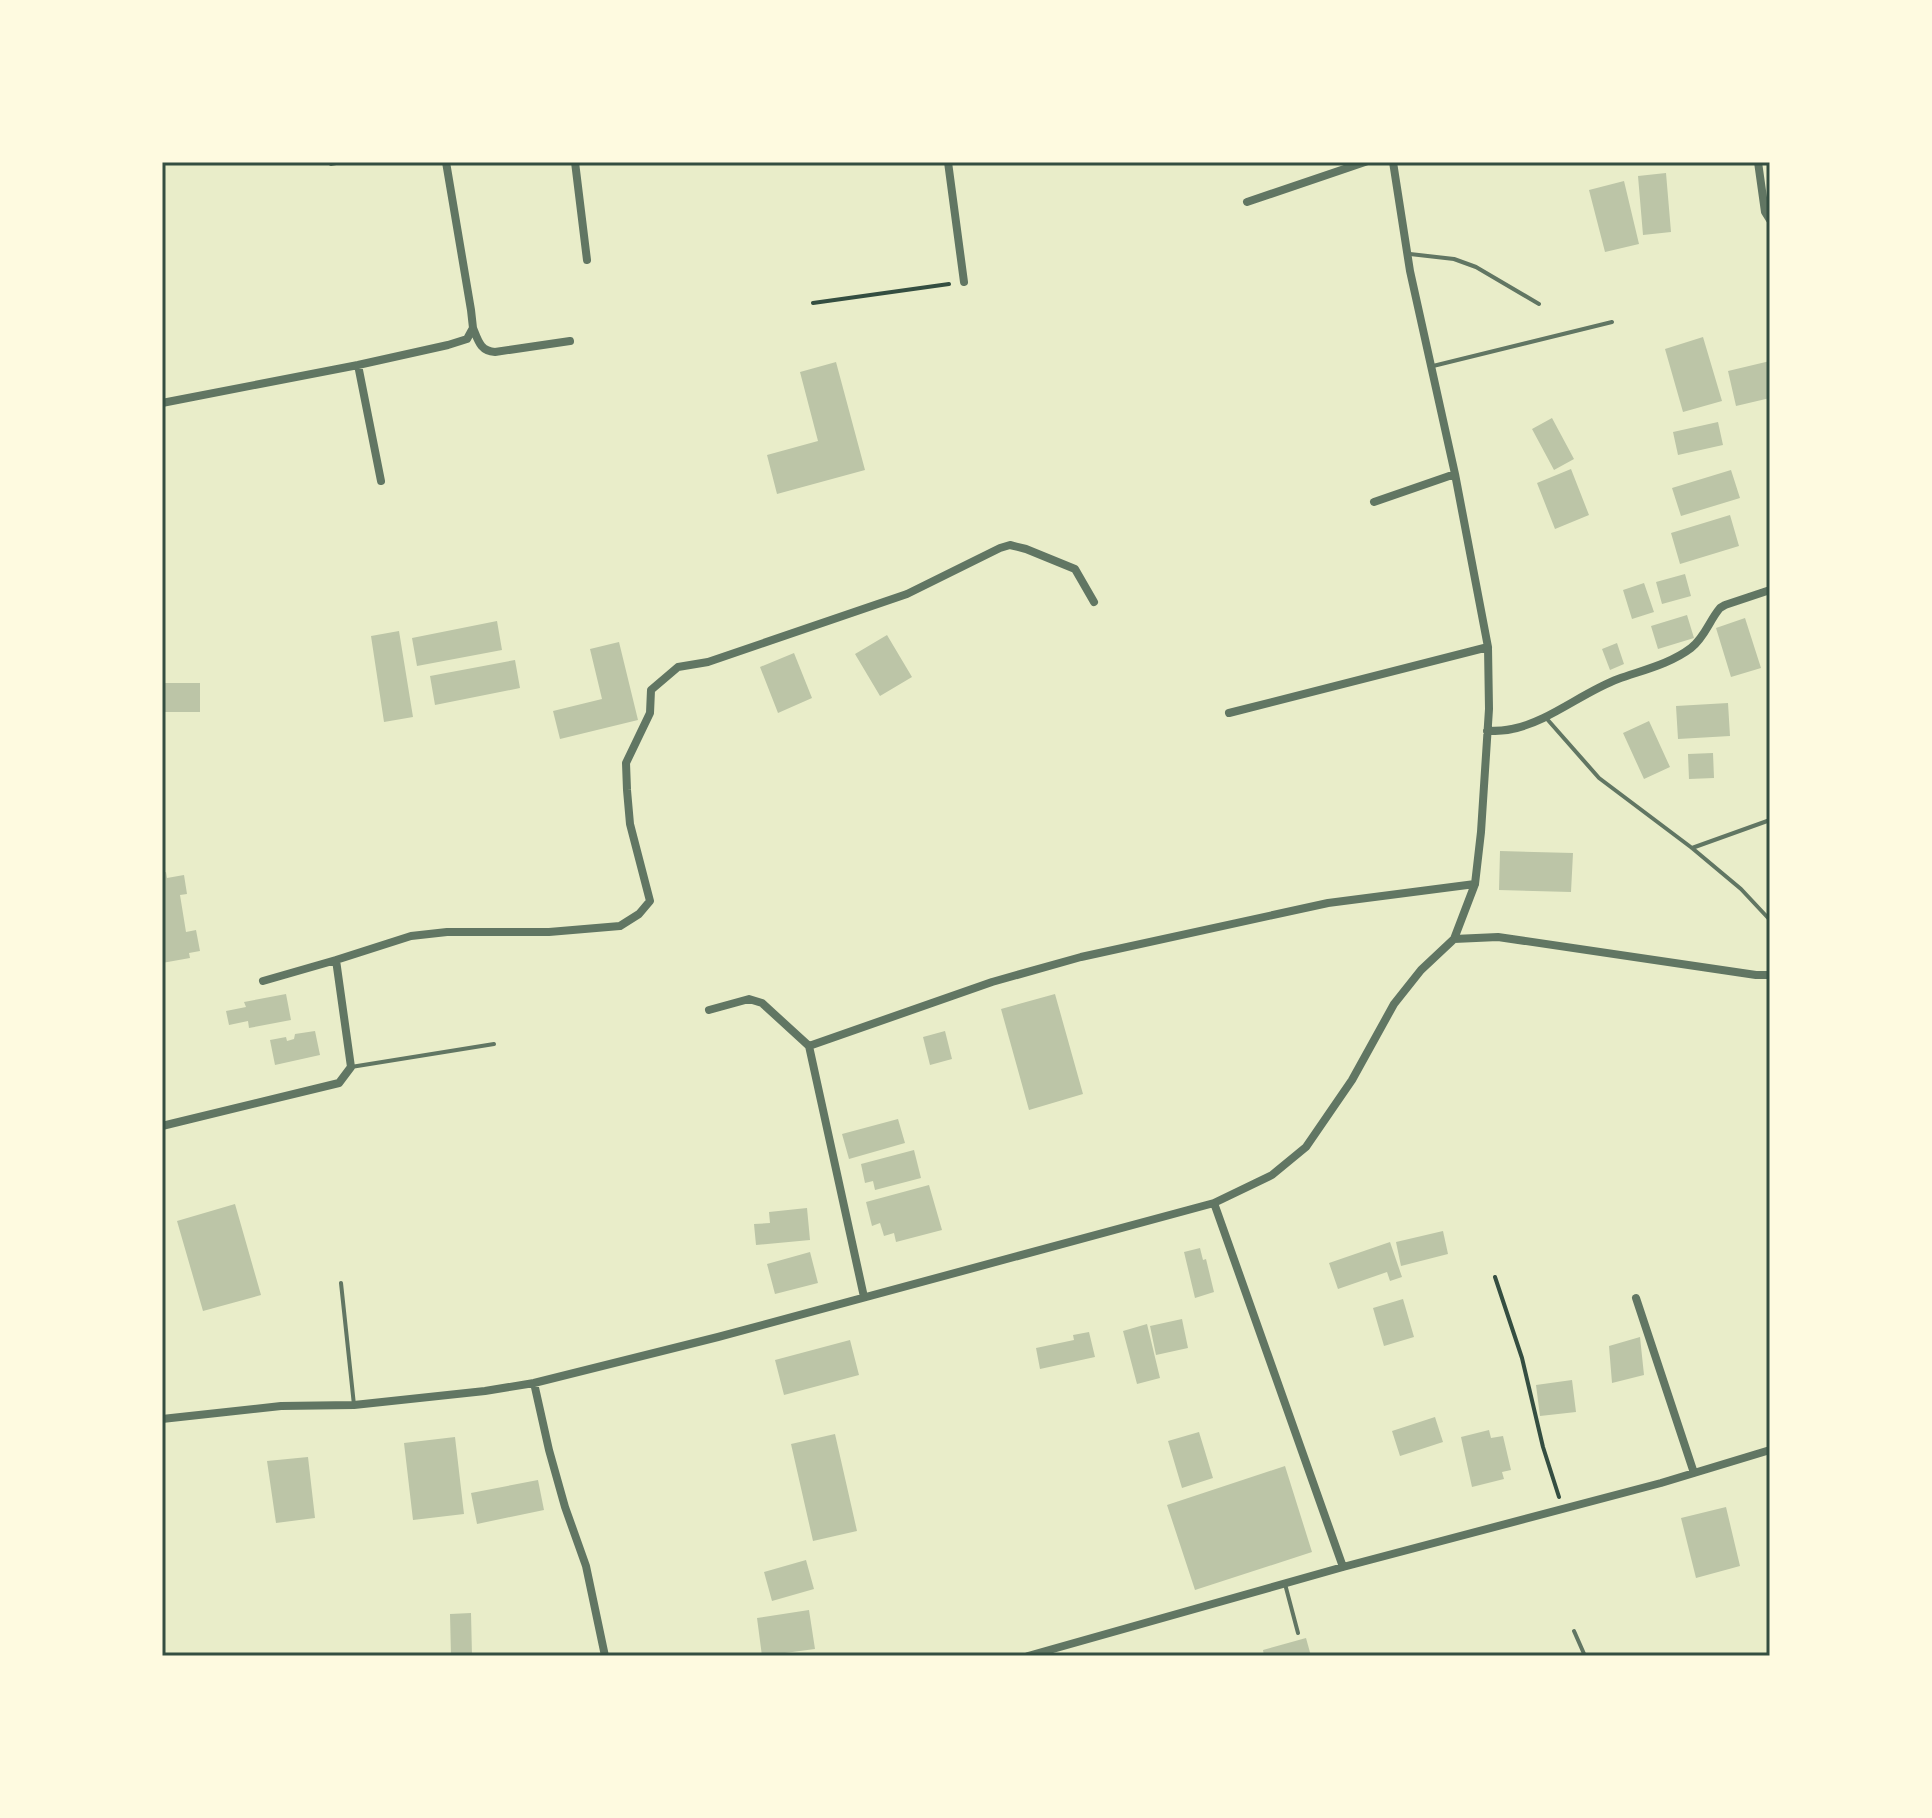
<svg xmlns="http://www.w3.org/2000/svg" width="1932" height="1818" font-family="Helvetica,sans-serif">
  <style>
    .building { fill: #bcc5a7 }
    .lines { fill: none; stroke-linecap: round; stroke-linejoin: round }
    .path { stroke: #344e41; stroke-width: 4 }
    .service { stroke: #617663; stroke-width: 4 }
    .minor { stroke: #617663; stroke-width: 8 }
    .neatline { fill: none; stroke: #344e41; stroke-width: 3 }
  </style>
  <rect width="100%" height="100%" fill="#e9edc9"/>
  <path class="building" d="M1666,173L1671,232L1643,235L1638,176Z
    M1624,181L1639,244L1605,252L1589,190Z
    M1703,337L1722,401L1683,412L1665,349Z
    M1770,361V398L1736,406L1728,371Z
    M836,362L865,470L777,494L767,455L818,441L800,372Z
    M1552,418L1574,459L1554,470L1532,429Z
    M1718,422L1723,445L1678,455L1673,432Z
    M1571,469L1589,515L1555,529L1537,483Z
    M1731,470L1740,498L1681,516L1672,488Z
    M1730,515L1739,546L1680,564L1671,533Z
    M1685,574L1691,596L1662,604L1656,582Z
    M1644,583L1654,612L1632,619L1623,590Z
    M1687,615L1694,638L1658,649L1651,626Z
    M1745,618L1761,668L1731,677L1716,628Z
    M497,621L502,650L417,666L412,638Z
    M399,631L413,717L384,722L371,636Z
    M887,635L912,677L880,696L855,654Z
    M619,642L638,720L560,739L553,711L602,699L590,649Z
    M1617,643L1624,664L1610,670L1602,649Z
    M794,653L812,698L778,713L760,667Z
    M515,660L520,688L435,705L430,676Z
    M162,683H200V712H162Z
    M1728,703L1730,736L1678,739L1676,706Z
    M1649,721L1670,767L1644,779L1623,733Z
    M1713,753L1714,778L1689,779L1688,754Z
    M1500,851L1573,853L1571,892L1499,890Z
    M166,872L167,878L184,875L187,894L180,895L186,932L196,930L200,951L189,953L190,958L162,963V873Z
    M286,994L291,1020L249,1028L248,1021L229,1025L226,1011L246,1007L244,1002Z
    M1055,994L1083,1094L1029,1110L1001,1009Z
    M315,1031L320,1055L275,1065L270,1040L286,1037L287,1041L294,1039L295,1034Z
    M945,1031L952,1059L930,1065L923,1037Z
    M898,1119L905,1143L849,1159L842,1134Z
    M914,1150L921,1178L875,1190L873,1181L865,1183L861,1164Z
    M929,1185L942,1230L896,1242L894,1233L884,1236L880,1223L872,1226L866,1202Z
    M235,1204L261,1295L203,1311L177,1221Z
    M807,1208L810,1240L756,1245L754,1224L770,1223L769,1212Z
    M1443,1231L1448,1254L1401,1266L1396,1242Z
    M1390,1242L1402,1277L1390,1281L1387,1272L1338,1289L1329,1263Z
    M1200,1248L1203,1260L1206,1259L1214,1292L1195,1298L1184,1252Z
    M810,1252L818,1283L775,1294L767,1264Z
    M1403,1299L1414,1337L1384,1346L1373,1308Z
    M1182,1319L1188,1348L1156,1355L1150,1326Z
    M1147,1324L1160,1378L1137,1384L1123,1331Z
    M1089,1332L1095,1357L1040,1369L1036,1348L1074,1340L1073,1335Z
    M1640,1337L1644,1375L1612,1383L1609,1346Z
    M850,1340L859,1375L784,1395L775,1360Z
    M1572,1380L1576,1412L1540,1416L1536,1385Z
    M1435,1417L1443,1442L1400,1456L1392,1431Z
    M1489,1430L1491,1438L1503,1436L1511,1470L1502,1472L1504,1479L1472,1487L1461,1437Z
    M1199,1432L1213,1478L1182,1488L1168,1441Z
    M835,1434L857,1531L813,1541L791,1444Z
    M455,1437L464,1514L413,1520L404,1443Z
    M308,1457L315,1518L276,1523L267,1461Z
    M1285,1466L1312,1552L1195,1590L1167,1505Z
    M538,1480L544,1510L477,1524L471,1493Z
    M1726,1507L1740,1566L1696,1578L1681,1518Z
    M806,1560L814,1589L772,1601L764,1572Z
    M809,1610L815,1649L762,1656L757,1618Z
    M471,1613L472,1656H451L450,1614Z
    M1306,1638L1311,1656H1264L1263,1650Z"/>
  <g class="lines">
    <path class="path" d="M813,303L949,284
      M1495,1277L1522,1358L1543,1447L1559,1497"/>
    <path class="service" d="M331,164L341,162
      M1410,254L1454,259L1476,267L1539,304
      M1433,366L1612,322
      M1547,719L1599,778L1692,848L1741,889L1770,920
      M1692,848L1770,820
      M351,1067L494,1044
      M341,1283L354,1405
      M1285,1584L1298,1633
      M1574,1631L1585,1656"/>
    <path class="minor" d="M575,162L587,260
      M948,162L964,282
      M1393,162L1410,271L1455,474L1488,647L1489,709L1481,832L1475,884L1454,939
      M1758,162L1765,212L1770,220
      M1247,202L1365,162
      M473,328C478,340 480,351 495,352L570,341
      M358,365L381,481
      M162,403L358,365L448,345L467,339L473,328L471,310L446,162
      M1374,502L1455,474
      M1229,713L1488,647
      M1487,731C1495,731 1504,731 1512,729C1548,722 1583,692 1618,679C1643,670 1670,664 1691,648C1705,637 1709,621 1720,608L1725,605L1770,590
      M336,960L411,936L447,932H549L620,926L639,914L650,901L630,824L627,790L626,763L650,713L651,690L678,667L708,662L907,594L1000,548L1010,545L1026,549L1075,569L1094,602
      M709,1010L749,999L762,1003L809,1046
      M809,1046L992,982L1081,957L1328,903L1475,884
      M809,1046L864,1297
      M162,1126L339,1083L351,1067L336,960L263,981
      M1214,1203L1343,1567
      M1636,1298L1694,1473
      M534,1383L549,1450L565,1507L586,1566L605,1656
      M162,1419L281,1406L354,1405L485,1391L534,1383L718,1337L1214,1203L1272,1175L1306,1147L1352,1080L1394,1004L1421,970L1454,939L1498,937L1756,975H1770
      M1028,1656L1343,1567L1661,1483L1770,1450"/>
  </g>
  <rect width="1932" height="1818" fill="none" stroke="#fefae0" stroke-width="328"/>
  <rect x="164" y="164" width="1604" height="1490" class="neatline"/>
</svg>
